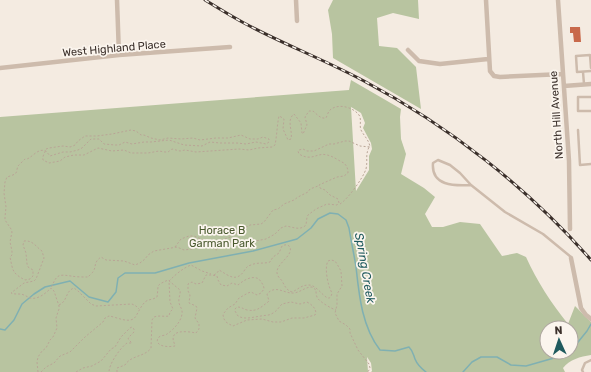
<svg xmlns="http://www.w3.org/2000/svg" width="591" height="372" font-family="Rubik,sans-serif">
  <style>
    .green { fill: #b8c4a0; fill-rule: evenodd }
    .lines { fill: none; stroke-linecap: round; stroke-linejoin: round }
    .stream { stroke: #7fb0b2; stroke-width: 1.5 }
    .building { fill: #c8694b }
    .path { stroke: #b9a596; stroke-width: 1; stroke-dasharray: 2 2; stroke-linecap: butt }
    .lane { stroke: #cdbbac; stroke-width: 2.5 }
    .street { stroke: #cdbbac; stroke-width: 4.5 }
    .rail-casing { stroke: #3b302b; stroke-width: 3 }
    .rail { stroke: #fbf5ee; stroke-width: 1.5; stroke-dasharray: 4.5; stroke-linecap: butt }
    .labels { text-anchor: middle; stroke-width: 3.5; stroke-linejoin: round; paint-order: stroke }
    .street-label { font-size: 11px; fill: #3b302b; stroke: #fbf5ee }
    .park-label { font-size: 11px; fill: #4a5a2e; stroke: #fbf5ee }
    .water-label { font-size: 12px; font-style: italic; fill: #1f5a5e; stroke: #fbf5ee }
  </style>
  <rect width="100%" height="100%" fill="#f4ebe1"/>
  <path class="green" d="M333,0H418L419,19L393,13L377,18L379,46L397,48L416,67L421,109L333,58L332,34L328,10Z
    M351,80L401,109L400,117L401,139L406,154L401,174L424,188L435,197L425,214L432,227H443L460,222L480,224L502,256L517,253L526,257C537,281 551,303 568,324L575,306L591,322V355C580,357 570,359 563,368L565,372H371L372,371L371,363L367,357L368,372H0V117L349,90ZM351,107L361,113L365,123L363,128L371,143L372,149L369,156V170L356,191ZM547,328H571V352H547Z"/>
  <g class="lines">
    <path class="stream" d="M0,329L5,330L14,320L22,304L34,294L45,287L70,281L89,297L108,302L116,292L118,278L125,273H155L189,263L253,251L297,239L311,228L318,219L330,213L338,214L346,220L349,228C351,241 354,254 356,267C359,295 362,327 380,350L395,351L409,347C413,351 413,354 415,359C417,364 422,369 426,372
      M571,348L574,347L587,331L591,324
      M463,372L472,362L481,357H497L511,365L526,366L561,356L566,352"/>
  </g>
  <path class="building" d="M570,27H580L581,42H574L573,33H570Z"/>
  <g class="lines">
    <path class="path" d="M340,204C348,199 363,178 366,169C368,160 365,156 369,147
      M175,247L181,239L189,236H194L206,241L217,242L230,237L250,225L261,224L264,222L273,210L278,209L284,204L294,200L298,197L308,192L310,189L318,186
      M214,275L217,273L219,270C228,275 236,283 244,271C246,268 247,266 251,265C257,262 264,264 270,262L273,257L279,253L282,246C287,243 292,246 290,252C287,260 273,267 278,276C279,278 281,279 282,281C285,286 286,290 292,292C299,289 301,285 309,285C319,285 329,308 332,293C328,286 324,268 328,261L331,260L335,261L337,264L341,271L342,286L337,294V305L335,313L339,321L346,325L350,329V333L358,350L369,364L370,368L368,372
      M59,305C68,301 65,291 74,288L78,291L91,304L96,306L132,304L136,306L139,309
      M38,372L37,362L38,357L42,351L46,348L50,340L53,337L57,328L56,318L59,309V306L54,291L51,288C46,293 38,300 30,298C28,297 26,296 24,295C20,293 16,295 11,293L24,283L34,281L36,279L44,258L42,251C36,247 33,240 24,241L23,245L26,253L27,264L28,267L33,270V276L30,279L25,280C12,273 13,271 10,257L12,255V251L10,242L12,232L11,229L5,220V217L6,207L4,193L5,182L7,177C10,176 14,175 16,173C17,171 17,168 18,166C20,164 23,161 25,159C26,159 28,159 29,158C34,155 39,148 46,151L50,156L63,152H70L78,150L82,148L91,139H99L104,144L115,145H119L125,142L132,144L144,142H151L169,140L184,145L202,146L210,142L220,143H237L246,144L256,142L266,144L269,142V139L263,137L258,139H250L241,135L228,138H216L200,140L193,138L181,139L168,138L160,140L151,138L144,135H141L136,131L131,130L112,134L97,136H85L78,141L75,145L73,146L70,147L63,146L49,148L46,149C45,153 42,156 43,160L49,163L60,161L65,157L74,155H84L98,148L112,151L124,150L131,153H148L159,151L165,152H168L172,149L180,151L185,150L196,152L239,149L249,150L258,148L272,147L275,145C277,135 277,125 279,116L281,117L284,119L283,129L288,140L291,139C293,131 286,120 294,114L301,123L302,133L303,134L307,125L305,117L309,111H313C317,114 320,119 326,118C327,116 328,112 330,110C338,103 353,107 359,115C362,120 359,125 361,130C364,136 369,140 370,147L360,146L349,141H345L334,144H329L314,151H307L303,149L299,150L298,151L299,154C312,162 317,152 327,155C333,156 339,161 344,163C347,166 348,169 348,173L344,176L337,177L319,185L320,188L325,190L330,195L338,199L339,203L337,205L327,204L316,209L308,215L307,217L306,225C300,231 293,227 286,226L281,228L275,234L266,239L250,242L239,240L229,243L218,249L216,250L208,244L203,246H199L192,249L184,250L177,247L154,251L148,255L145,259L140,263L135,265L124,261L106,260L101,257C93,263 97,265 93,272C93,272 89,276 88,277C83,277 76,277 71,276C57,274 57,275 51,288
      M41,372L46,367L54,363L60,356L70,352L85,337L103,322L105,318L109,316C117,317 131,325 136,316C139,311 141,306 145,302C148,299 153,300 157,297C159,284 155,286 168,280L180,290C181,294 178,298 179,302C179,306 183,309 182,314C181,322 173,330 167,334C165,336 161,335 159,337C157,339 157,341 158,343C161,347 170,347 175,346V345C167,329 186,331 196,333L199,329V324L195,318L197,308L196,306L189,303L190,295L188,291V284L192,282L196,284L202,283L206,275H212L217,276L218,280L221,285L227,286L232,283L238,285C244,280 252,275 259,279C261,282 264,285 264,289L261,293L257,295L251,292L248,293L239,298L235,304L228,308L224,313L223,315L224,319L226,322L229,324L233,326L247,320L262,319L273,322H281L292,318H304L315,315L316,313C315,307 312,305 307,302L300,304L291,302L282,304C279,307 277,311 273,313C269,316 265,315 261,316C253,317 245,320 238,316L235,311V309L237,307C242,307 243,309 247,310C257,312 261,307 268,302L269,301L267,294C276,284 284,294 294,293C301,292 305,287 312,287L316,290C316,292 316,295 317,297C318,301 332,309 336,310
      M76,372L83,368L92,366L101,361L111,349L115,347L121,337L130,328L132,327L134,329V332L129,337L128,339L132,343H127C120,348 109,364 109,372
      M117,372V368L125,365C131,355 145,357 151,348L152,320L154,317C159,315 164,317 169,316L170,312L173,309L170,302L169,281C175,275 183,268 191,265L202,271L211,274"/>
    <path class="lane" d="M591,68L590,55L576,56L577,72L591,71
      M583,72L584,84
      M591,97H578V111H591
      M578,130L580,165L591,164
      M471,185C454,186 431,186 433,163L438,160L450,165L460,173L471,185L505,212L543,234L571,257
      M583,372L582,370L585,363L591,360"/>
    <path class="street" d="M117,0L119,55
      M296,0L297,21
      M486,0L490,71L494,76L500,77L563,74
      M558,0L569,161L570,229
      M408,50L419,61L440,64L488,59
      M0,68L119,55L230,47
      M564,86L591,84
      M571,258L581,308L586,315L591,319"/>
    <defs>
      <path id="rail" d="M205,0C218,8 231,16 244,23C283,44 325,60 364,81C449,126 528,188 591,260"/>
    </defs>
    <use href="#rail" class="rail-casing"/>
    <use href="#rail" class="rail"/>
  </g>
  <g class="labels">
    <g class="street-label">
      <text transform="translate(114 48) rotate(-5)" y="4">West Highland Place</text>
      <text transform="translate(556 115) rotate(-94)" y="4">North Hill Avenue</text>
    </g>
    <g class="park-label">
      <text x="222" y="234">Horace B<tspan x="222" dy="13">Garman Park</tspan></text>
    </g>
    <g class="water-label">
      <text transform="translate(365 268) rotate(80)" y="4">Spring Creek</text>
    </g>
  </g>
  <g transform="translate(559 340) rotate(357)"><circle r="19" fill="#fbf5ee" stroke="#aea6a0"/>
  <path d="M0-3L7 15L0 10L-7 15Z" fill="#1f5a5e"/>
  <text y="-6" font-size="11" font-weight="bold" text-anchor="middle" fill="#3b302b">N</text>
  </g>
</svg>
